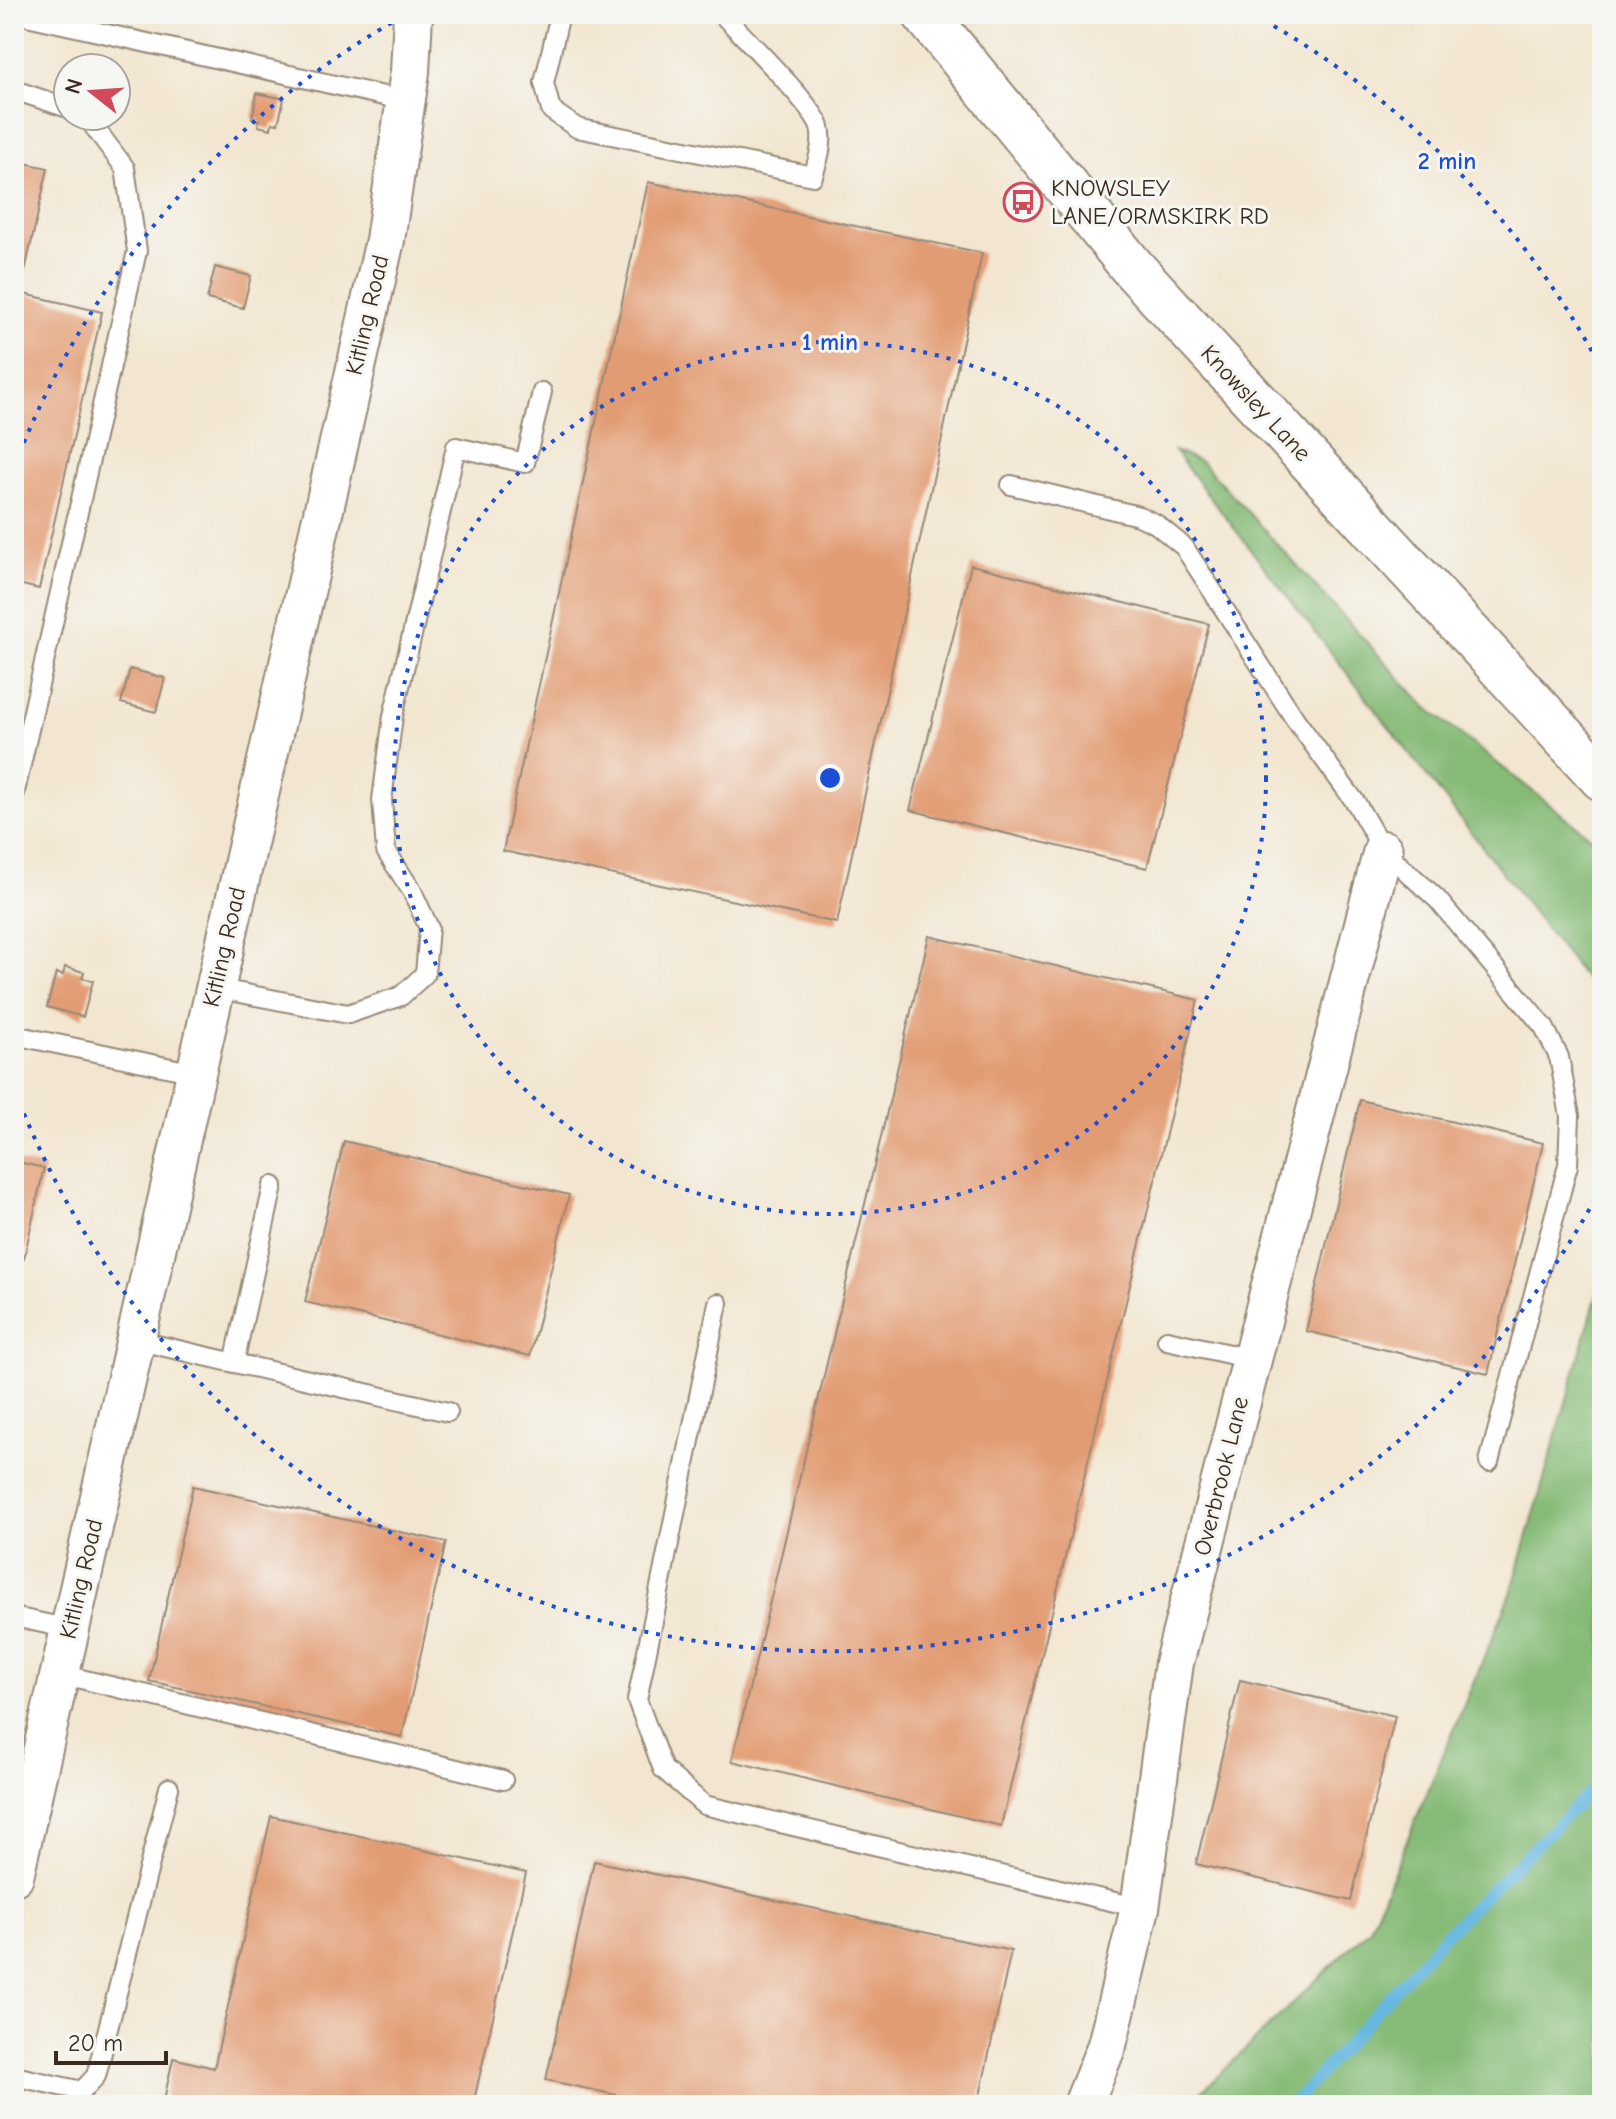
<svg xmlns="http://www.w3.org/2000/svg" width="1616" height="2119" font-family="'Comic Neue',sans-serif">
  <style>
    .forest { fill: #86bb77; stroke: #60724a; stroke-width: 2 }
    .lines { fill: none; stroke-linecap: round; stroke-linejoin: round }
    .stream { stroke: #66b8e2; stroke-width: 11 }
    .building { fill: #e29c73 }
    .lane-casing { stroke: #968877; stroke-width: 22 }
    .street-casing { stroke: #968877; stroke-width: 42 }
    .secondary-casing { stroke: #968877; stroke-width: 48 }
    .lane { stroke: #fff; stroke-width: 18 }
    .street { stroke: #fff; stroke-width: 38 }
    .secondary { stroke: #fff; stroke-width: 44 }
    .ring { fill: none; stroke: #1d4ed8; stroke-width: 4; stroke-dasharray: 4 8 }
    .labels { text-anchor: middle; stroke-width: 6; stroke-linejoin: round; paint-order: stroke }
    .poi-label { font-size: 24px; fill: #3b2a1e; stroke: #f6f6f2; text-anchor: start }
    .street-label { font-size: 24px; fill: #3b2a1e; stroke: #f6f6f2 }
    .centre { fill: #1d4ed8; stroke: #f6f6f2; stroke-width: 4 }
    .ring-label { font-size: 24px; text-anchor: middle; font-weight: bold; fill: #1d4ed8; stroke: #f6f6f2; stroke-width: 6; stroke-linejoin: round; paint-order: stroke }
  </style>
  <rect width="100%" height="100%" fill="#f6f6f2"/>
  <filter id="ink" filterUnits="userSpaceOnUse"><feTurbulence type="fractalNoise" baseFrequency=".0125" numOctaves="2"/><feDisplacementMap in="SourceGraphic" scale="16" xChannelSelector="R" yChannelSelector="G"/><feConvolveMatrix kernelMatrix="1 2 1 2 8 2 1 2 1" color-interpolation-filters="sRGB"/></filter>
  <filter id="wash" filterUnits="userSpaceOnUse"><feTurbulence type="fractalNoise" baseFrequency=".006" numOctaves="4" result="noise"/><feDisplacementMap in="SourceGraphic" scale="32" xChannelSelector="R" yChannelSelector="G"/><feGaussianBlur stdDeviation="1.8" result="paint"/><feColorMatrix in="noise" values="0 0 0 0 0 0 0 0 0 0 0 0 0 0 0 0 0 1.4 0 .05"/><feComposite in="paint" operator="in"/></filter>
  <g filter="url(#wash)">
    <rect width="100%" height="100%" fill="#f2e6d0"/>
    <path class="forest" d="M1174,451L1202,462L1426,707L1602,846V1015L1597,994Z
      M1602,1277V2105H1188L1370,1928L1511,1594Z"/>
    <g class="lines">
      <path class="stream" d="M1292,2105L1441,1939L1602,1780"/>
    </g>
    <g id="blocks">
      <path class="building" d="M257,93L284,99L278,124L272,123L271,129L258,126L259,120L252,119Z
        M14,161L48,168L20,293L102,312L39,589L14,583Z
        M648,182L982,253L837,923L503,851Z
        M215,267L251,276L243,308L207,299Z
        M971,565L1209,624L1147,868L910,810Z
        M130,669L165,678L156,712L121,703Z
        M929,936L1198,1000L1001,1826L732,1761Z
        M65,967L84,972L82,978L93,981L83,1017L47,1007L56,973L63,975Z
        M1360,1100L1543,1143L1488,1374L1306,1331Z
        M344,1141L569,1195L530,1356L305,1302Z
        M14,1161L44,1168L24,1258L14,1256Z
        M193,1486L446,1542L402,1737L149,1681Z
        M1240,1680L1395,1716L1351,1901L1196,1864Z
        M271,1816L526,1873L473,2105H163L173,2058L214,2068Z
        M594,1861L1011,1951L978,2105H663L546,2080Z"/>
    </g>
  </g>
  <g filter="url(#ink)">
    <use href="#blocks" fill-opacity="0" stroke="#968877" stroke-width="2"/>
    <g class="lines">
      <defs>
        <path id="lane" d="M18,14L406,101
          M560,14L544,83L551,110L577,128L813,176C818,160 824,143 820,127C814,106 741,34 722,14
          M14,90L68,108
          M1011,485L1139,516L1156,524L1184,547L1295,719L1356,803L1383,850L1437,899L1544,1027L1559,1057L1570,1116L1568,1165L1489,1462
          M14,796L137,251L125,168L86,116
          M215,988L348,1014L401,996L425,974L429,928L412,891L386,851L382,800L393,716L456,447L525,463L542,392
          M14,1035L195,1073
          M718,1303L637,1700L663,1769L704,1805L1140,1908
          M135,1340L448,1412
          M1167,1340L1251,1359
          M234,1363L273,1186
          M14,1617L70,1629
          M60,1674L503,1780
          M14,2076L82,2091L96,2076L169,1788"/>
        <path id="street" d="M14,1876L385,240L410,72L413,14
          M1083,2105L1107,2045L1140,1908L1174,1663L1383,850"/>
        <path id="secondary" d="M925,14L1132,267L1602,778"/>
      </defs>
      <use href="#lane" class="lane-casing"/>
      <use href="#street" class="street-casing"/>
      <use href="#secondary" class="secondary-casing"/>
      <use href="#lane" class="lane"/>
      <use href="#street" class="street"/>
      <use href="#secondary" class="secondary"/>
    </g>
  </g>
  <g class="ring">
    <circle cx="830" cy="778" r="436"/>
    <path d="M1601 1188A873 873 0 0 1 15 1091M15 465A873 873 0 0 1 407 14M1253 14A873 873 0 0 1 1601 368"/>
  </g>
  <defs>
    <symbol id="bus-ring" viewBox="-11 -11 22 22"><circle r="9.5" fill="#f6f6f2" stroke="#d1495b" stroke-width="1.5"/><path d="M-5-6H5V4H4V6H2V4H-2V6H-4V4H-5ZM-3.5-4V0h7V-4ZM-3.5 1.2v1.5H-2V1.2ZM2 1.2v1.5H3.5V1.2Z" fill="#d1495b"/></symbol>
  </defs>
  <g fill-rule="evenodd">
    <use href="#bus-ring" x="1001" y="180" width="44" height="44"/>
  </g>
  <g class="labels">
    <g class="poi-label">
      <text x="1051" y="196">KNOWSLEY<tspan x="1051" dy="28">LANE/ORMSKIRK RD</tspan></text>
    </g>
    <g class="street-label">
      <text transform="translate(367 315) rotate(-77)" y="8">Kitling Road</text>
      <text transform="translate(1256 403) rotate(47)" y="8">Knowsley Lane</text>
      <text transform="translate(224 947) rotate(-77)" y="8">Kitling Road</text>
      <text transform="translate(1221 1476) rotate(-76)" y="8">Overbrook Lane</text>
      <text transform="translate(81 1579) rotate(-77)" y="8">Kitling Road</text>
    </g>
  </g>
  <circle cx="830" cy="778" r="12" class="centre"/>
  <g class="ring-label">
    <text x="1447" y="169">2 min</text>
    <text x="830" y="350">1 min</text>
  </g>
  <rect width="1616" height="2119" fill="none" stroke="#f6f6f2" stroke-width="48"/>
  <g transform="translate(92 92) rotate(287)"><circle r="38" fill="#f6f6f2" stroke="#aba49d" stroke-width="2"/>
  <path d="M0-6L14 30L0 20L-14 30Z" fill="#d1495b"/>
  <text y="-12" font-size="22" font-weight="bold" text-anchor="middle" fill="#3b2a1e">N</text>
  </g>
  <path d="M56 2051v12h110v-12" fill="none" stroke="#3b2a1e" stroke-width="4"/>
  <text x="68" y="2051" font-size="24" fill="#3b2a1e" stroke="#f6f6f2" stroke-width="6" paint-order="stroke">20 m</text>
</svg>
